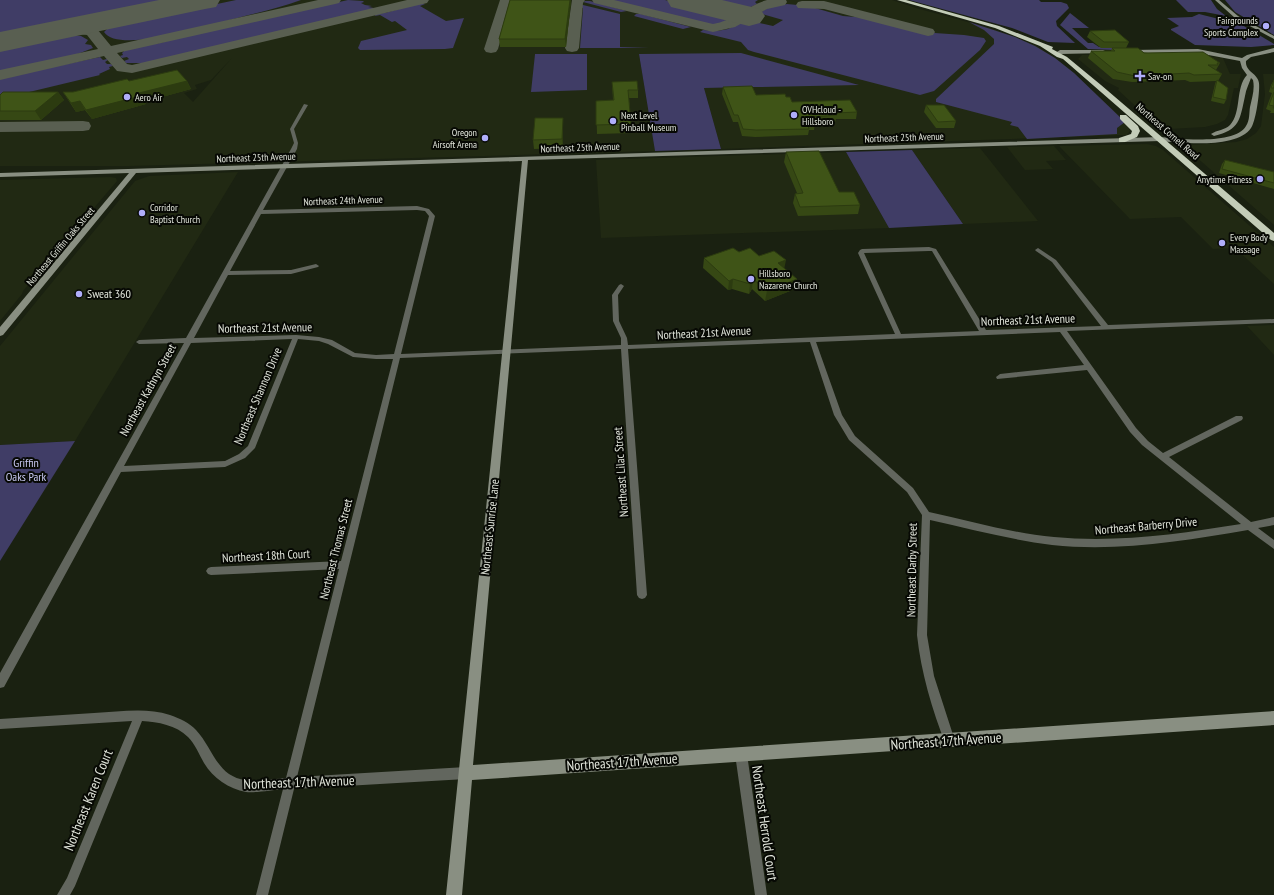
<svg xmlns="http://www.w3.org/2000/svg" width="1274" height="895" font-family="'PT Sans Narrow',sans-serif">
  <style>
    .built { fill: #212913; fill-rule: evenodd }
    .green { fill: #403d66 }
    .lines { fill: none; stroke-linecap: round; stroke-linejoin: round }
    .taxiway { fill: #595f51; fill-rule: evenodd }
    .runway { fill: #595f51; fill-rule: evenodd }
    .street { fill: #62665e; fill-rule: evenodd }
    .secondary { fill: #898f82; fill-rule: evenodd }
    .highway { fill: #c3ccb8; fill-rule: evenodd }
    .wall { fill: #364814 }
    .shaded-wall { fill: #2c3b10 }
    .building { fill: #3f5417; stroke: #2c3b10 }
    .poi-dot { fill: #b0aefa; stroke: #070904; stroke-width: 1.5 }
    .labels { text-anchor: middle; stroke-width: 4; stroke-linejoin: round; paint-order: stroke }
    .far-poi-label { font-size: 10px; fill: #e2e6dc; stroke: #070904; text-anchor: start }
    .far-street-label { font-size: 10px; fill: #e2e6dc; stroke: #070904 }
    .poi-label { font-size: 12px; fill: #e2e6dc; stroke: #070904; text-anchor: start }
    .street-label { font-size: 12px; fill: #e2e6dc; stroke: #070904 }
    .park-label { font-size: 12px; fill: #c9c9f2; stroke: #070904 }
    .near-street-label { font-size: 14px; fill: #e2e6dc; stroke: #070904 }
  </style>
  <rect width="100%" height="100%" fill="#1a2111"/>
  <path class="built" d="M0,0H892L916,8L990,28L1035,45L1055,58L1074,73L1128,124L1130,131L1127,135H1123L721,149L704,88L857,84L639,54L655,151L129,166H0ZM535,54H587L532,92ZM232,58L193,102L184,93L197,89L195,85L211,80Z
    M1082,55H1201L1223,58L1230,74H1241L1238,88H1234L1228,115L1225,120L1217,124L1205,127L1169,129L1156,125L1118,90L1119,88L1105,81L1078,59Z
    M1263,74H1274V225L1187,149L1191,145L1236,142L1247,139L1256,133L1261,126L1265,94Z
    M1147,144L1156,146L1163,150L1274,247V284L1235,248L1213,249L1181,217L1130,219L1059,146Z
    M1054,146L1066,160L1046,161L1053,169L1025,170L1007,147Z
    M980,148L1038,221L963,224L912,150Z
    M846,152L889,228L601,238L596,160Z
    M238,172L75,441L0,445V346L135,181L149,176Z
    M111,177L116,178L117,181L23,291L22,294L0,321V180Z
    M1274,325V355L1247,326Z"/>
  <path class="green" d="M0,0H175L0,36Z
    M236,0H301C274,10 246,15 219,23C199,28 117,53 104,32L107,29L113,26Z
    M348,0L363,1L364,2L361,3L365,5L372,6L368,7L374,8V10L149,63H126L124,61L129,59L127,57L122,58L120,56L123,55L122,53C132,43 157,46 170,40Z
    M609,0H665L717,13L719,15L727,17L728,19L721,24H706Z
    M699,0H758L755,2L757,4L749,8L741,9Z
    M909,0H1039L1041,2H1061L1067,4L1069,8L1056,21L1057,26L1075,43L1048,42L1012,28Z
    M1176,0H1211L1217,9L1226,16L1205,12H1188Z
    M1225,0H1274V35L1235,12Z
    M585,1H590L627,11L621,12L583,2Z
    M421,3L425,4L420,6L446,21L464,18L453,48L445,49L360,50L358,48L361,41L407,30L395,21L392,22L380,15L375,16L376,14C392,13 405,6 421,3Z
    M787,4L808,6L843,16L867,18L920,32L964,35L984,38L986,41L980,50L934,91L920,95L754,52L748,50L741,42L700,32L703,30L717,31L728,29L746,20L773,26L783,20L759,13L770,7Z
    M580,5H583L620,14V47L649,48H580L583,8L580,7Z
    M1070,13L1089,28H1072L1088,43H1093L1099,47H1113L1115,50L1088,49L1060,25Z
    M636,14H641L691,27L683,29L634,16Z
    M1199,14L1219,19H1232L1274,44V45L1251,47L1195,45L1171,30V29L1179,26L1167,18L1192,17Z
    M969,22L1015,37L1035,46L1055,58L1074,73L1125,122L1117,128V134L1027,139L1018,127L1010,125L1012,122L936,102V99L994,44V39L984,30Z
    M71,35L81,36L88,40L85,44L91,45L93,48L75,55L0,72V49Z
    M741,53L859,85L704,88L721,149L655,151L639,54Z
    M535,54H587V90L531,92Z
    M100,57L103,60L107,59L108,60L105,62L107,64H111L113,66L109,67L110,69L99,74L100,75L0,99V78Z
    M912,150L963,224L889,228L846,152Z
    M75,441L0,561V445Z"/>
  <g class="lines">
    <path class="taxiway" d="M318,0H341L339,3L335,4L117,53L127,64L132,65L407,0H429L427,3L423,4L132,73L117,71L104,56L0,80V70L98,49L87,35L59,32L57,29L59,26L82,25L97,29L111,46Z
      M500,0H512L498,49L496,52L491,53L486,52L484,49Z
      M572,0H585L583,3L579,48L577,51L572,52L567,51L565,48Z
      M592,0H614L713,24C733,21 748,5 767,0C773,0 780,0 786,0L787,2L785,5L767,9L735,27L713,32L594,3Z
      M802,1H824L933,29L935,32L933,35L928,36L824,9L798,8L796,5L798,2Z
      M83,121L89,122L91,126L89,130L83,131L0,132V122Z"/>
    <path class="runway" d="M159,0H220L216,7L205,9L0,52V32Z
      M667,0H722L760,9L765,16L760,23L749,26L671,7Z"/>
    <path class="street" d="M304,104L308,105L294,129L298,143L297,149L263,210L417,206L429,209L435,216L401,354L621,345V338L613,321L612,295L619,285L621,284L624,286L618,295L619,321L627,338L628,345L895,334L858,253L860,250L862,249L929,247L936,249L986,330L1101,326L1052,262L1036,251L1035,250L1038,248L1056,260L1108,325L1274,319V323L1067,331L1136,428L1148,441L1163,453L1236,416H1242L1243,418L1242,420L1169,457L1251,522L1274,517V525L1258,528L1274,540V549L1248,530C1184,541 1117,552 1052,545C1011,540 971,529 930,520L927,635L934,676L955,741L954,745L950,746L946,745C932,710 921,672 917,635L922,515L907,492L849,440L834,415L810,342L628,349L647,595L645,598L642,599L639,598L637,595L621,349L400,358L297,777L466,767L470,769L472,773L470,777L466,779L294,789L268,895H256L283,789C272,790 256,793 246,792C229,789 213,778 204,763C199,754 195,744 188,737C176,725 158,722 142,721L75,886L70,895H57L67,878L132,721L0,729V719C31,717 63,715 94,713C120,712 145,707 170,715C179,718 190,723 196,730C213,748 217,777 246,780C258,782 274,779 286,778L339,569L211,575L208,574L206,571L208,568L211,567L341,561L393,359H376L353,357L328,344L319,341L298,339L255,448L245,458L225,467L121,472L4,687L0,688V673L184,343L139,344L136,342L139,340L186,338L291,149L294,143L290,129ZM417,210L425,211L429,216L394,354L376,355L355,353L332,340L319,337L296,335L194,338L228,275L291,274L318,267L319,266L316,264L291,270L230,271L261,214ZM929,251H932L979,331L901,334L864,253ZM1060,332L1084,365L1000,374L996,377L997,379L1087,370L1130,432L1142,445L1241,524C1179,534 1116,543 1054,537C1011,533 970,521 929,512L913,488L855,436L842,415L816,342ZM292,339L248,446L239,454L225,461L124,466L191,343Z
      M741,748L745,750L747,754L767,895H755L735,754L737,750Z"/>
    <path class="secondary" d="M1215,0H1219L1238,16L1274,36V39L1235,18Z
      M1274,48V52L1251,57L1246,61C1245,72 1258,73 1259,83C1260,91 1256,121 1251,128C1237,149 1182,143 1160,141L528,160L473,765L1274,711V725L472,780L462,895H446L522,161L136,173L3,335L0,336V327L129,173L0,177V173L1160,137C1179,139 1235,145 1246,126C1250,120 1249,113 1250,107C1252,98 1255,89 1253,80L1251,78C1249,84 1246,89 1245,96C1240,119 1240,130 1214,136L1211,134C1217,130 1225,130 1230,125C1242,112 1235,88 1247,75L1242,68L1240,61L1198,53L1131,54L1128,52L1131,50L1198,49L1242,58L1247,55Z
      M1103,50L1105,51V53L1060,54L1057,52L1060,50Z"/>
    <path class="highway" d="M897,0H906L999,26L1053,47L1052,49L1067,57L1101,85L1274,233V241L1271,240L1063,59L1057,57L1040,46L995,28Z
      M1120,115H1126L1138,126L1140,131L1137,137L1125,142H1119V138L1131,134L1132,131L1120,119Z"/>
  </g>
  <path class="wall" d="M510,0H571L566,47H500L499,39Z
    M1090,31L1129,42L1126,48H1101L1087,37Z
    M1112,48L1220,63L1216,70H1215L1222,74L1218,81L1226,100L1224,104L1211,101L1215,84L1216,81L1190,82L1185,80L1132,82L1113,79L1088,58L1091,51H1111Z
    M1274,80V113H1270L1271,111L1266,109L1272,93L1269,92L1271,85Z
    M129,81H187L191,89L144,102L146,104L92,119L85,110L76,112L63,92H73Z
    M612,82L638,90V98H629L631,124V133L597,134L596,101L613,100Z
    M723,87L756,95L786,97L792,102L857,112L856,119H836L835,122L815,123L814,130H809L808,135L755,137L742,136L738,122H733L722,94Z
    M58,92L64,100L41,120H0V95Z
    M926,105L956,121L954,128H936L924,112Z
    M563,118V148L534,149L533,140Z
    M786,152L839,192L860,205L858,214L798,216L793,203L795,194L797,193L784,162Z
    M1225,160L1274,172V189L1219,173L1222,164Z
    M739,252L759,256L784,269L795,289L765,301L752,289L749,294L732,289L728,290L703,268L704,258Z"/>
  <path class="shaded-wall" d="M570,0H571V1L566,47L565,39Z
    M187,81L191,89L144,102L146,104L92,119L86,110L139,93Z
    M58,92L64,100L41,120L35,111Z
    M80,101L85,110L76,112L71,103Z
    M563,118V148L562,139Z
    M786,260L784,270L778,263Z
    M733,279L732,289L728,290L729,281Z
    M753,279L752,289L749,294L750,284Z
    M797,279L795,289L765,301L767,291Z"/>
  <path class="building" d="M510,0H570L565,39H499Z
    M1115,30L1129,42H1104L1090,31Z
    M1112,48H1138L1144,53L1203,52L1220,63H1217L1218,65H1208L1222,74L1194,75L1189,73L1135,76L1117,72L1091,51H1115Z
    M177,70L187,81L139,93L141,96L86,110L80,101L71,103L63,92H73L127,79L129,81Z
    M1217,80L1228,88L1226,100L1213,97Z
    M1274,80V88H1271Z
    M637,81L638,90H628L631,124L596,125V101L614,100L612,82Z
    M752,86L756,95L785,94L786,97H790L792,102L850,100L857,112L835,113L837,115L812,117L815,123H807L809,129L756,130L743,129L738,115H734L723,87Z
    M3,92H58L35,111H0V95Z
    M1274,92V108H1273L1274,106L1269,105Z
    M926,105H944L956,121L938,122Z
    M535,118H563L562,139L533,140Z
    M819,151L839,192H854L860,205L800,207L795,194L803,193L786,152Z
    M1225,160L1274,172V183L1222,169Z
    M733,248L739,252L750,248L759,256L774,251L786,260L778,263L797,279L767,291L753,279L750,284L733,279L729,281L704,258Z"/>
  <g class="poi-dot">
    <circle cx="1266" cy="26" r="4"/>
    <path d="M1138 70h4v4h4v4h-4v4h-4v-4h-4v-4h4z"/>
    <circle cx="127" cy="97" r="4"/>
    <circle cx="794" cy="115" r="4"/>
    <circle cx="613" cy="121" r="4"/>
    <circle cx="485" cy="138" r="4"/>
    <circle cx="1260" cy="179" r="4"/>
    <circle cx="142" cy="213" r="4"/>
    <circle cx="1222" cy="243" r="4"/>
    <circle cx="751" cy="279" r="4"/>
    <circle cx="79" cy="294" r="4"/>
  </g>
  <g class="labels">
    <g class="far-poi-label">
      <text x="1258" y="24" text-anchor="end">Fairgrounds<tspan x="1258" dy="12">Sports Complex</tspan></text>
      <text x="1148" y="80">Sav-on</text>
      <text x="135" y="101">Aero Air</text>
      <text x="802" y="113">OVHcloud -<tspan x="802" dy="12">Hillsboro</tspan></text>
      <text x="621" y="119">Next Level<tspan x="621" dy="12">Pinball Museum</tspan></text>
      <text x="477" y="136" text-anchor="end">Oregon<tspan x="477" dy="12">Airsoft Arena</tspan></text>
      <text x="1252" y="183" text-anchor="end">Anytime Fitness</text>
      <text x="150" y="211">Corridor<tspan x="150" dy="12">Baptist Church</tspan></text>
      <text x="1230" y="241">Every Body<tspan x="1230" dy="12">Massage</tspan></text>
      <text x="759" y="277">Hillsboro<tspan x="759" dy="12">Nazarene Church</tspan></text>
    </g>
    <g class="far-street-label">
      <text transform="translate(1168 131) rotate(41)" y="4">Northeast Cornell Road</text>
      <text transform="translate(904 137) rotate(-2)" y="4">Northeast 25th Avenue</text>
      <text transform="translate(580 147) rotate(-2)" y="4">Northeast 25th Avenue</text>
      <text transform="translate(256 157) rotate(-2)" y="4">Northeast 25th Avenue</text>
      <text transform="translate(343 200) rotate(-2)" y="4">Northeast 24th Avenue</text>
      <text transform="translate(60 246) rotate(-50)" y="4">Northeast Griffin Oaks Street</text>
    </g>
    <g class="poi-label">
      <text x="87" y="298">Sweat 360</text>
    </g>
    <g class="street-label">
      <text transform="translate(1028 320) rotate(-2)" y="4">Northeast 21st Avenue</text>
      <text transform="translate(265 328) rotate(-1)" y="4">Northeast 21st Avenue</text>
      <text transform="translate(704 333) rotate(-3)" y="4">Northeast 21st Avenue</text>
      <text transform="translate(148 390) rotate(-61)" y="4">Northeast Kathryn Street</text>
      <text transform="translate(258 396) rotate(-67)" y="4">Northeast Shannon Drive</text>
      <text transform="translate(621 472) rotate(-94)" y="4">Northeast Lilac Street</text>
      <text transform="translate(1146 526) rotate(-5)" y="4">Northeast Barberry Drive</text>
      <text transform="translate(490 527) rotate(-84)" y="4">Northeast Sunrise Lane</text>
      <text transform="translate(336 549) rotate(-76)" y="4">Northeast Thomas Street</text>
      <text transform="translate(266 556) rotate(-3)" y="4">Northeast 18th Court</text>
      <text transform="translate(912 570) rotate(-89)" y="4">Northeast Darby Street</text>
    </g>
    <g class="park-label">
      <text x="26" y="467">Griffin<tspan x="26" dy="14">Oaks Park</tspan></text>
    </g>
    <g class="near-street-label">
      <text transform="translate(946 741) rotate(-4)" y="5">Northeast 17th Avenue</text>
      <text transform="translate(622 762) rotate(-4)" y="5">Northeast 17th Avenue</text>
      <text transform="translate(299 782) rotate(-2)" y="5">Northeast 17th Avenue</text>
      <text transform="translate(88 800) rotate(-68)" y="5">Northeast Karen Court</text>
      <text transform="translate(765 823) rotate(82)" y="5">Northeast Herrold Court</text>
    </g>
  </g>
</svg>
